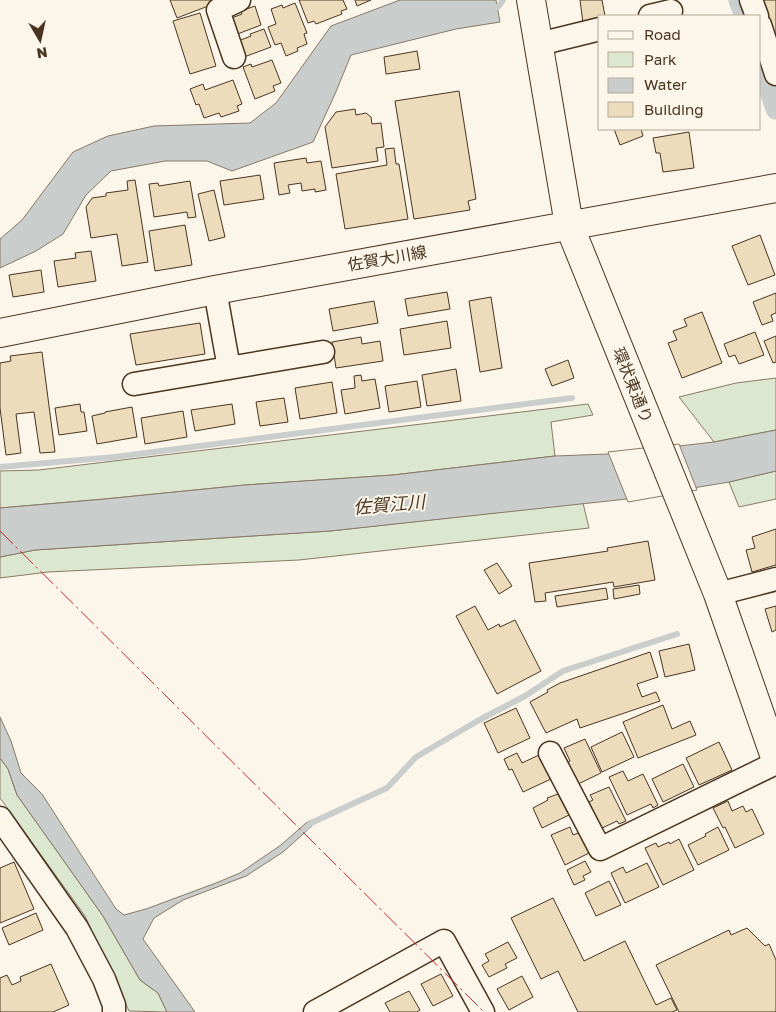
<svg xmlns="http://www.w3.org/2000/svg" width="776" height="1012" font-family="'Golos Text','Noto Sans JP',sans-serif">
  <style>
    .green { fill: #dce7d0; stroke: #887966 }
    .water { fill: #c9cecd; stroke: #887966 }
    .pier { fill: #fbf6e9; stroke: #887966 }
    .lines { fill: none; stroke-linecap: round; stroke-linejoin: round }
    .stream { stroke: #c9cecd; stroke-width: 6 }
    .canal { stroke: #c9cecd; stroke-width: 21 }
    .building { fill: #ecdcbc; stroke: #4a3520 }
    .minor-casing { stroke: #4a3520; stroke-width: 25 }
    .major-casing { stroke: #4a3520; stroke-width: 30 }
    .minor { stroke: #fbf6e9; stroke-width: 22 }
    .major { stroke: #fbf6e9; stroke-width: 28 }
    .power { stroke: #c62828; stroke-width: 1; stroke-dasharray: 18 4 2.5 4; stroke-linecap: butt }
    .labels { text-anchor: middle; stroke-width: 4; stroke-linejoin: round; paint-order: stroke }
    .street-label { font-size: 16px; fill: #4a3520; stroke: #fbf6e9 }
    .water-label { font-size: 18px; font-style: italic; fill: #4a3520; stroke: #fbf6e9 }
  </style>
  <rect width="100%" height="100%" fill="#fbf6e9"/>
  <path class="green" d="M776,378V430L714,442L679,397L736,383Z
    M588,404L593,415L551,422L555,456L393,475L245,485L105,499L0,508V471L39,470Z
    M776,471V499L739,507L729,482Z
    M583,503L589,528L299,560L48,572L0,578V557L35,550L330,531Z
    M0,758L8,769L17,795L103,916L140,980L158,993L167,1012L129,1011L85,916L0,798Z"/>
  <path class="water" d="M400,0H496L500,22L456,29L351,55L335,94L313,142L232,171L207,161H165L111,171L86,195L63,234L36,251L0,268V239L22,220L73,152L108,136L154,126L250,123L276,103L331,26Z
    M776,430V471L729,482L627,499L330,531L35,550L0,557V508L105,499L245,485L393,475L555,456L608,454L714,442Z
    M0,717L11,741L21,773L42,794L116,909L124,915L146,909L216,883L240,873L281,845L306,823L311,820L312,826L283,852L246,876L183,900L154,918L143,939L195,1012H167L158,993L140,980L103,916L17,795L8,769L0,758Z"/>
  <path class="pier" d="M679,444L697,490L628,502L608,452Z"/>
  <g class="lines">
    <path class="stream" d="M490,8L498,7L503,0
      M0,467L115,457L572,398
      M306,828L311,823L387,788L416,757L481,719L525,696L563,671L677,634"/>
    <path class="canal" d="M739,0L745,16
      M760,61L776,109"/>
  </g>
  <path class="building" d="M170,0H215L216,3L177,18Z
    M299,0H343L347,9L341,11L342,14L316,24L314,21L308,23Z
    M355,0H371L357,6Z
    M580,0H602L605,16H600V20L583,23Z
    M763,0H776V41Z
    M295,3L307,33L304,34L307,44L297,48L298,51L286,56L281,43L275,45L268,27L276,24L271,9L282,5L283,8Z
    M255,6L261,25L235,35L229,19L242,14L241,11Z
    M200,13L216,66L190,74L173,21Z
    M264,29L271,47L244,57L238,41L251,36L250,34Z
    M417,51L420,69L386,74L384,57Z
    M272,60L281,83L273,86L275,91L255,99L243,67L251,64L252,67Z
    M233,80L242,104L237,106L239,111L221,117L219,113L204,118L199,104L196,105L190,89L203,84L205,90Z
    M459,91L476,199L468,201L470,210L414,219L395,101Z
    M355,109L356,115L366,113L371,117L372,124L381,123L384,147L376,148L378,161L332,168L325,127L336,112Z
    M614,129H641L643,136L620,145Z
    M689,132L694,168L663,172L660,153H656L653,138Z
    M394,148L396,164H399L408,219L345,229L336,174L387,165L385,149Z
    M306,158L307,163L321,161L326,190L315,192V189L302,191L301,183L288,185L290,193L279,195L274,163Z
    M260,175L264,199L224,205L220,181Z
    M135,180L148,262L122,266L117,234L91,238L86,207L92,198L106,196V193L128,190L127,181Z
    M190,181L196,217L188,218L187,212L154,217L149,184L158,183L159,186Z
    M214,190L225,237L209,241L198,194Z
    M185,225L192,265L155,271L149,231Z
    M760,235L775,275L748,285L732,246Z
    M91,251L96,281L58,287L54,261L76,258L75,253Z
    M41,270L44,292L13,297L9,275Z
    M447,292L450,309L408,316L405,299Z
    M776,293V313L771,315L773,321L762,325L753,302Z
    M491,297L502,368L480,372L469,301Z
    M374,301L378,323L333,331L329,309Z
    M702,312L722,363L682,378L668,343L677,340L673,331L687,326L684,319Z
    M447,321L451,348L404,355L400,329Z
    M200,323L205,354L136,365L130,334Z
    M755,332L764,355L739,364L735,355L729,357L724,344Z
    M776,336V362L773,363L764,341Z
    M361,337L362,344L380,341L383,361L336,368L332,342Z
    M42,352L55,452L40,453L34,412L16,414L21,453L6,455L0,408V363L11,361L10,356Z
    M568,360L574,378L552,386L545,369Z
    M456,369L461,401L427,406L422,375Z
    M361,375L362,381L375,379L380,408L345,414L341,390L355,388L354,376Z
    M417,381L421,407L389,412L385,386Z
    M332,382L337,413L300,419L295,388Z
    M284,398L288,422L260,426L256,402Z
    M80,404L81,412H84L87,431L59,435L55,408Z
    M232,404L235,424L195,431L191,410Z
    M132,407L137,437L97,444L92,416L105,413V412Z
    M183,411L187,437L145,444L141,418Z
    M776,529V565L752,572L746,550L755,548L752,537Z
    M648,541L655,580L614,587L613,582L545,593L546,601L535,602L529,563L608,551L607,548Z
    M497,563L512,586L499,594L484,570Z
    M639,585L640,594L614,599L613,589Z
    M606,588L608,599L557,607L555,596Z
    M475,606L488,630L499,624L500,627L515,620L541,671L497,694L456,616Z
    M776,606V630L772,632L765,609Z
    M689,644L695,670L665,677L659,651Z
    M650,652L658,677L637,684L642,697L656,692L660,701L580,728L577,719L546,733L530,702L548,692L547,690L560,683Z
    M663,705L672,729L690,721L696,735L638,758L623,722Z
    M516,708L530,738L498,753L484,723Z
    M622,732L634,757L602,772L591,747Z
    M585,739L601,773L576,785L566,763L570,761L564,748Z
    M719,742L732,770L699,785L686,758Z
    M517,753L522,763L539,755L551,779L523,792L512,769L509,770L504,759Z
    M683,764L694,787L663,802L652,779Z
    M623,771L628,781L643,774L658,805L653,808L651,804L627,815L609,777Z
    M609,787L626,821L619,824L617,821L598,830L589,813L593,811L589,802L593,800L590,795Z
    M558,794L569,815L542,828L533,808L548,800L547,798Z
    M728,801L732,811L743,806L746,812L752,809L764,834L735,848L725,827L723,828L713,808Z
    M570,827L573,835L581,832L591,852L565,865L551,835Z
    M718,827L729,850L698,865L688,845L706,836L705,834Z
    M679,839L694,870L663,885L645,848L656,843L658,847L669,842L670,844Z
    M585,861L591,872L583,876L585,880L574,885L567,870Z
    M14,862L34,909L0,923V868Z
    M647,863L659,887L625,903L611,873L623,867L626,873Z
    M609,881L621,905L596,916L585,893Z
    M553,898L584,961L625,941L656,1005L671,998L677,1010L672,1012H578L558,971L541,979L511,918Z
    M36,913L43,930L9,945L2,928Z
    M747,928L765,946L769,944L776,960V1012H679L656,965L729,930L731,935Z
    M508,942L517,958L505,964L507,968L489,977L482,965L489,961L485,954Z
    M51,964L69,1005L53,1012H0V978L7,975L12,985L21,981L20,977Z
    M441,974L453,996L433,1006L421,984Z
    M522,976L533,997L509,1010L497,989Z
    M409,991L420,1010L417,1012H390L385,1003Z"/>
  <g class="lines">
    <defs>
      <path id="minor" d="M751,0L757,16
        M650,16L671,11
        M760,25L776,74
        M539,44L600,29
        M234,57L218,10L239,0
        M215,290L229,368
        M134,384L323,352
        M718,594L776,579
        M550,753L600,849L776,763
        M0,818L77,928L104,979L114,1005V1012
        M315,1012L444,941L483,1012"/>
      <path id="major" d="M531,0L569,225L718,594L776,760
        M0,333L215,290L776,188"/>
    </defs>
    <use href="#minor" class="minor-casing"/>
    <use href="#major" class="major-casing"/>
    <use href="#minor" class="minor"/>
    <use href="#major" class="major"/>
    <path class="power" d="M0,531L484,1012"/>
  </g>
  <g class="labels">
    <g class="street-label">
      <text transform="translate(387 258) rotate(-10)" y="6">佐賀大川線</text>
      <text transform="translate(633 385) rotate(68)" y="6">環状東通り</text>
    </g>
    <g class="water-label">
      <text transform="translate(389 505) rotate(-5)" y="6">佐賀江川</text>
    </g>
  </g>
  <rect x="598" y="15" width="162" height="115" fill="#fbf6e9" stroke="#b4a999"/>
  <rect x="608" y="31" width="25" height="8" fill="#fbf6e9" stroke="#b4a999"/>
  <text x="644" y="40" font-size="15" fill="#4a3520">Road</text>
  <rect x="608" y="52" width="25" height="15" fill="#dce7d0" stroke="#b4a999"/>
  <text x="644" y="65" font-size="15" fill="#4a3520">Park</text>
  <rect x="608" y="78" width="25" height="15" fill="#c9cecd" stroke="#b4a999"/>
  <text x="644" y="90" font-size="15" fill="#4a3520">Water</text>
  <rect x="608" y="102" width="25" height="15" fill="#ecdcbc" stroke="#b4a999"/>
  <text x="644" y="115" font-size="15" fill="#4a3520">Building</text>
  <g transform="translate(40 40) rotate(171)" stroke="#fbf6e9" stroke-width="4" paint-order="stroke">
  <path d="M0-4L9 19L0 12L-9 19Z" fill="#4a3520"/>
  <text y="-8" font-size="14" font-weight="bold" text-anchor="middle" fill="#4a3520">N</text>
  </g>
</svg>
